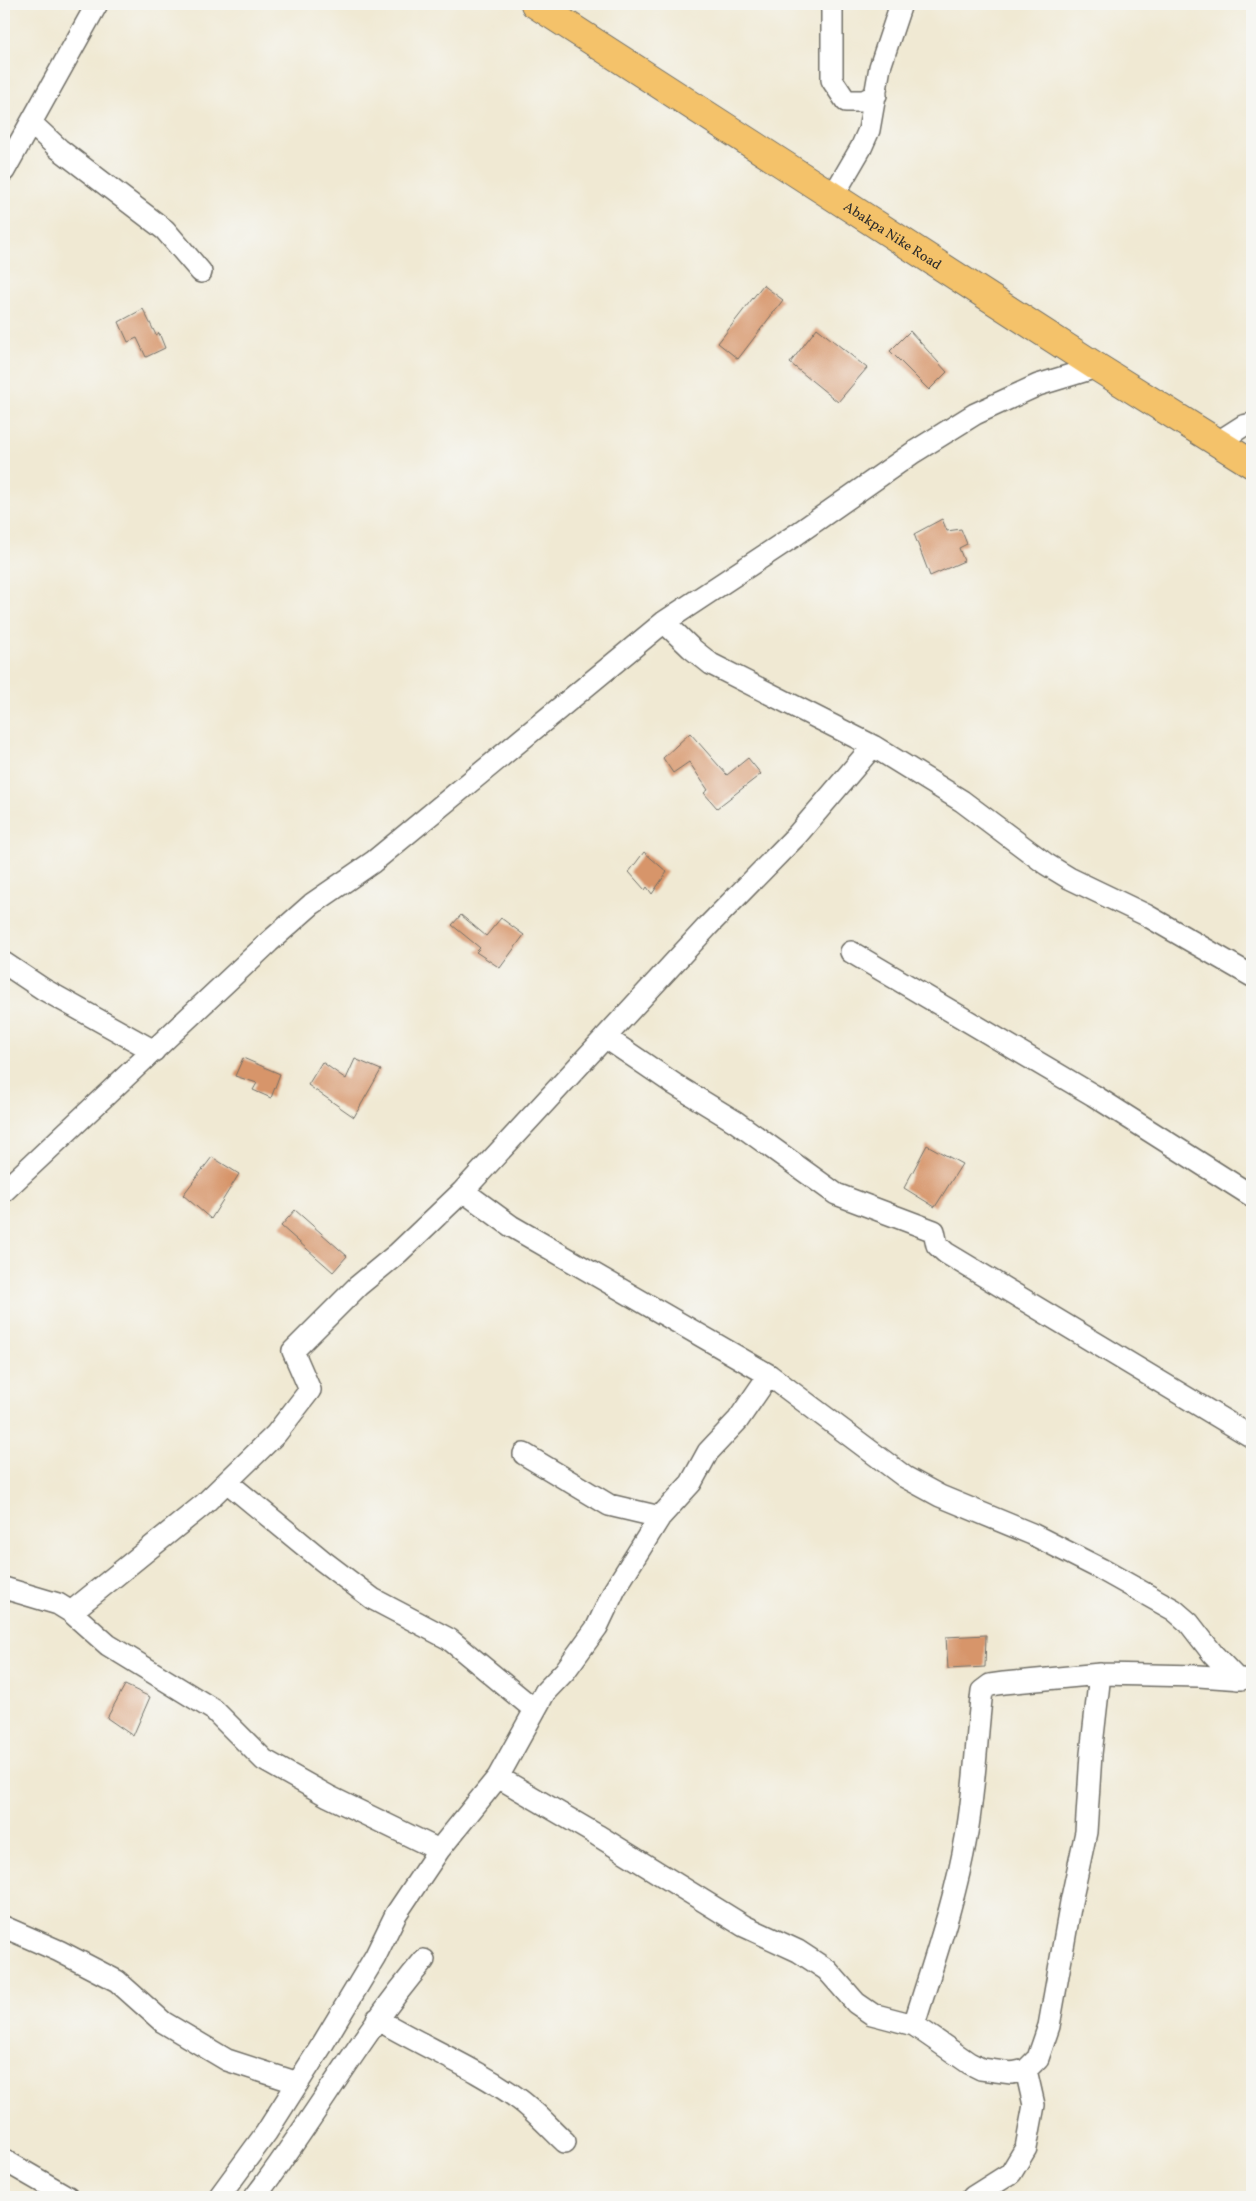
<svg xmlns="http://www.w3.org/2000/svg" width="1256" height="2201" font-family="Vollkorn,serif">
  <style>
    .building { fill: #d7956b }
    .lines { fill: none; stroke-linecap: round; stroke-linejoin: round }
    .minor-casing { stroke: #706e66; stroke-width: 24 }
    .major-casing { stroke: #706e66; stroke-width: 30 }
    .minor { stroke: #fff; stroke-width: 21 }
    .major { stroke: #f4c26a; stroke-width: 28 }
    .labels { text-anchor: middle; stroke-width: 4.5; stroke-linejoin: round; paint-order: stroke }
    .street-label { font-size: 14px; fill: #2b2b2b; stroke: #f6f6f2 }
  </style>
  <rect width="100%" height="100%" fill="#f6f6f2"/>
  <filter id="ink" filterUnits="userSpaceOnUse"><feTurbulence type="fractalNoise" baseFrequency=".02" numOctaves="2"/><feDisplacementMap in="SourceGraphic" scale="10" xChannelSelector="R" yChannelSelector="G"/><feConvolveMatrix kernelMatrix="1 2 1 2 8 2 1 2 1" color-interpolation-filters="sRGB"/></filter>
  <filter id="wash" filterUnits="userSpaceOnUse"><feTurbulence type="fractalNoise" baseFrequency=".0096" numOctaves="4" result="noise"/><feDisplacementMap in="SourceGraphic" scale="20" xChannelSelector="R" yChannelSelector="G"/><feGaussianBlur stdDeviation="1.12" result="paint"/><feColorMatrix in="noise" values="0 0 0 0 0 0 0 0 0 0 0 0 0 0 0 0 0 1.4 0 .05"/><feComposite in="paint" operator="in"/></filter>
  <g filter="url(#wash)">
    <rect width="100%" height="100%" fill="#f0e9d3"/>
    <g id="blocks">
      <path class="building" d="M763,285L783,300L738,359L718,343Z
        M143,309L156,335L159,333L165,348L146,357L137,338L128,342L119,322Z
        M817,328L867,368L838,402L790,363Z
        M910,331L947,372L929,390L890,351Z
        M942,519L947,531L961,529L967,544L959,548L964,561L930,576L914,534Z
        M690,733L727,775L748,758L761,774L717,808L704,793L708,790L689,762L673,773L663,758Z
        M644,852L667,872L652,894L647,887L645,890L629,872Z
        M461,915L486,936L501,918L524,935L500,968L476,952L480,948L452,925Z
        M243,1058L280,1074L271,1098L253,1090L257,1083L235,1076Z
        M355,1059L381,1070L354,1117L308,1085L322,1062L346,1079Z
        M927,1145L962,1164L935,1207L904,1188Z
        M212,1157L239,1174L211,1219L183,1195Z
        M295,1210L347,1256L333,1272L281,1226Z
        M986,1635L985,1667L948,1669L946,1637Z
        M125,1685L150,1697L133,1736L107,1718Z"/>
    </g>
  </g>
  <g filter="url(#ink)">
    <use href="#blocks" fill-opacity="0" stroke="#706e66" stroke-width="1"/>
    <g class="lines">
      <defs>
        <path id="minor" d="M832,4V80L846,101H864L876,95
          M31,123L59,149L165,230L201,272
          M4,171L97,4
          M833,196L861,148L869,130L880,67L901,4
          M1218,442L1243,426L1252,424
          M664,622L691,648L711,664L873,746L962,801L1046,864L1069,878L1146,915L1252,976
          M851,952L1093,1095L1252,1196
          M4,963L43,989L154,1051
          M605,1037L674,1084L736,1122L836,1194L934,1231L937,1245L946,1253L1252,1437
          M4,1191L269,942L312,904L373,862L664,622L797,534L914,452L975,414L1038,385L1097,367
          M463,1191L511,1226L769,1375L905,1477L940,1496L1032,1534L1101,1569L1174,1610L1189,1623L1213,1654L1237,1679
          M524,1454L609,1505L660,1517
          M227,1482L323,1561L373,1599L449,1639L535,1710
          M4,1588L58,1604L71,1612L108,1645L214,1710L264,1760L328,1796L439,1850
          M71,1612L203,1505L276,1434L310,1390L293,1351L358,1286L398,1253L463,1191L707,927L797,835L873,746
          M498,1777L597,1835L744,1926L798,1951L827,1970L856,2003L872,2014L914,2025L969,2063L981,2069L1012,2073L1026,2070L1038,2058L1049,2026L1071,1902L1086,1832L1091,1754L1100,1674
          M4,1927L59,1951L117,1981L163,2022L227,2060L298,2083
          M377,2019C424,2047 476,2068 520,2100C536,2112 550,2128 565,2142
          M914,2025C933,1963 955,1902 966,1838C975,1790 976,1740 982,1691L990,1685L1004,1683L1100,1674L1199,1676L1242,1679
          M4,2160L68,2197
          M219,2197L266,2133L322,2045L375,1957L396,1914L439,1850L498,1777L545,1692L565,1671L597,1627L615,1589L660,1517L691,1483L708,1452L738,1420L769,1375
          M255,2197C314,2120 361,2034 424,1960
          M973,2197L1011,2173L1026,2148L1034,2105L1026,2070"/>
        <g id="major">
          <path id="s1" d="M535,4L1097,367L1252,464"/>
        </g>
      </defs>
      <use href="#minor" class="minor-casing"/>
      <use href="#major" class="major-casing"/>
      <use href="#minor" class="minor"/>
      <use href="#major" class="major"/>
    </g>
  </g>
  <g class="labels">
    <g class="street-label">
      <text dy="5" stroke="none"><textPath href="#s1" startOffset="426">Abakpa Nike Road</textPath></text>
    </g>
  </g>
  <rect width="1256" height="2201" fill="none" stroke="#f6f6f2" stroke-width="20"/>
</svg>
